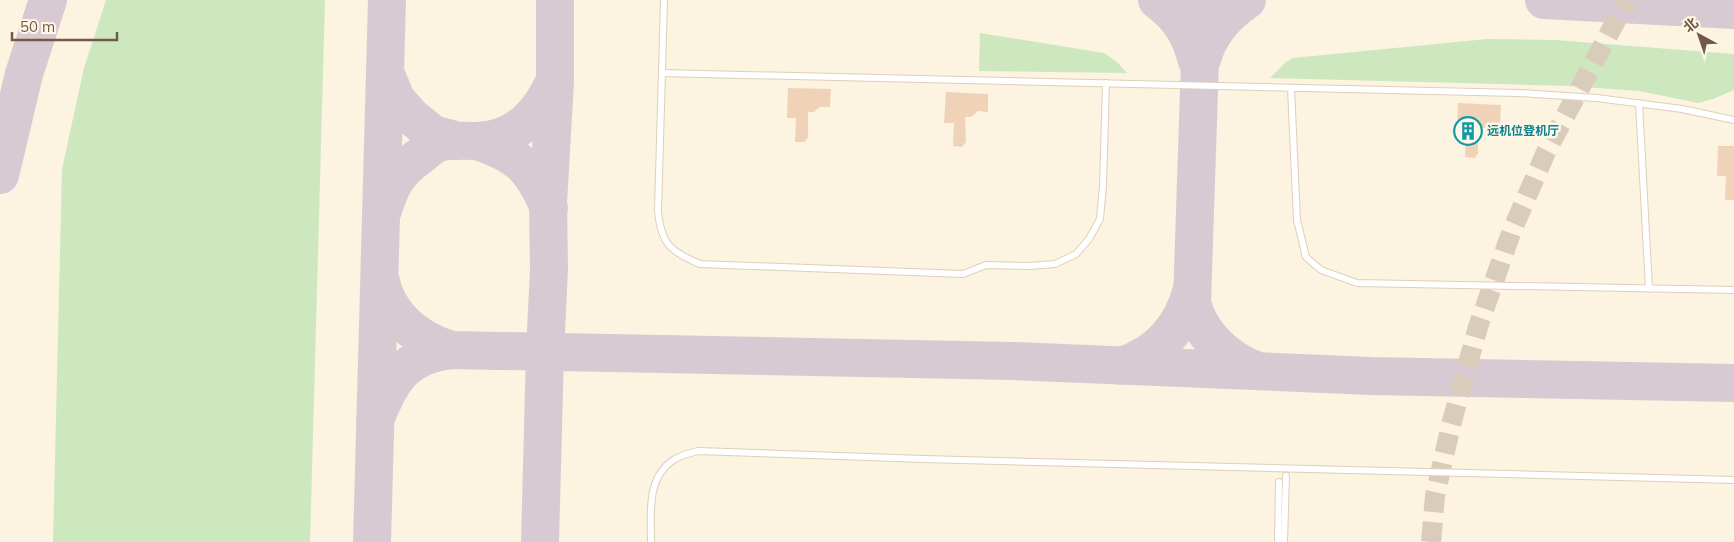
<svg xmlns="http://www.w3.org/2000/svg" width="1734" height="542" font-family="Mulish,'Noto Sans SC',sans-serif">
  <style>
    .green { fill: #cde8bf }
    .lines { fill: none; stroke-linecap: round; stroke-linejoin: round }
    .taxiway { stroke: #d8cad2; stroke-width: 38 }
    .building { fill: #f0d2b8 }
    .primary-tunnel { stroke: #daccba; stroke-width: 20; stroke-dasharray: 20 10; stroke-linecap: butt }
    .lane-casing { stroke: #dfcfbc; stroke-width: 8 }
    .lane { stroke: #fff; stroke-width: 6 }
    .labels { text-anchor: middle; stroke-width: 5; stroke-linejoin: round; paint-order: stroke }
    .culture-label { font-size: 12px; font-weight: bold; fill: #0d838f; stroke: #fff7e6; text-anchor: start }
  </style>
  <rect width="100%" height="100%" fill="#fcf3e0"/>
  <path class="green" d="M106,0H325L310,542H53L62,169L84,68Z
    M980,33L1104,53L1117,62L1127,73L979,71Z
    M1487,39L1555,40L1734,54V90L1713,99L1698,103L1639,91L1569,86L1270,78L1286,62L1293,58Z"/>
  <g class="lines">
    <path class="taxiway" d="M1157,0C1180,17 1190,34 1197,61
      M1202,0L1192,302C1199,334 1227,360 1258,371
      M1544,0L1734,10
      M1202,59C1209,33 1225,15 1247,0
      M385,72L396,99L412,117L433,134L459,141
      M477,141C519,155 532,168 549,208
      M0,175L24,74L48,0
      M383,210C392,182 397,173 421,155C426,152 431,146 436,144C446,139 463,141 474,141C514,142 539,115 554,82
      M380,278C387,316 417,340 452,350
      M1121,366C1159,354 1182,328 1192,289
      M375,420C391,379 405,355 452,350L1013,361L1371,376L1734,383
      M372,542L387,0
      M540,542L545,352L549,269L548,203L555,81V0"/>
  </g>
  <path class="building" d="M788,88L831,89L830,107H820L814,112H808V137L805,142H795L796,118H787Z
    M946,92L988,94V112L978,111L971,117H965L966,142L962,147L953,146L954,123H944Z
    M1458,103L1501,105L1500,123H1490L1484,128H1478V153L1475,158L1465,157L1466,134H1457Z
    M1718,146H1734V200H1725L1726,176H1717Z"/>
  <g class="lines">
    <path class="primary-tunnel" d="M1431,542L1435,496L1451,425L1478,327L1511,233L1546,152L1627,0"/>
    <defs>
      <path id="lane" d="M664,0L658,211C661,244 671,252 700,264L963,274L986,265L1028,266L1055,264L1076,254L1089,239L1100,219L1103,185L1106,83
        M662,73L1519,93L1597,98L1682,109L1734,120
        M1291,88L1297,220L1306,257L1321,270L1357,283L1734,290
        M1639,103L1649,289
        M651,542C651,512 646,477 675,459C681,455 691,453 698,451L923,459L1734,480
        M1278,542L1279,482
        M1284,542L1286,476"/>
    </defs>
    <use href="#lane" class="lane-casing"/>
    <use href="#lane" class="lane"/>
  </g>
  <defs>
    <symbol id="building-ring" viewBox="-11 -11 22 22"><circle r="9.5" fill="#fff7e6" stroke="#0f9aa8" stroke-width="1.5"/><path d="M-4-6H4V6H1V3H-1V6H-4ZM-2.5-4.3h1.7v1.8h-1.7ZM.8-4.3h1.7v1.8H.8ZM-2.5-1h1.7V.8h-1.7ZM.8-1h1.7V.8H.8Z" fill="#0f9aa8"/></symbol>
  </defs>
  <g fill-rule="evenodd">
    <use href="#building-ring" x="1452" y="115" width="32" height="32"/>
  </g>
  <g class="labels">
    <g class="culture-label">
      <text x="1487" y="135">远机位登机厅</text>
    </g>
  </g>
  <g transform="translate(1699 35) rotate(320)" stroke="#fff7e6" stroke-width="4" paint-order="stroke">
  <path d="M0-4L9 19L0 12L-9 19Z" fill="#725948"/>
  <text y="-8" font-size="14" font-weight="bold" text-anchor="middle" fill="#725948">北</text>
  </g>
  <path d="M12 32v8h105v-8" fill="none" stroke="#725948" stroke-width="2.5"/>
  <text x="20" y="32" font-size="15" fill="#725948" stroke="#fff7e6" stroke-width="4" paint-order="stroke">50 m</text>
</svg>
